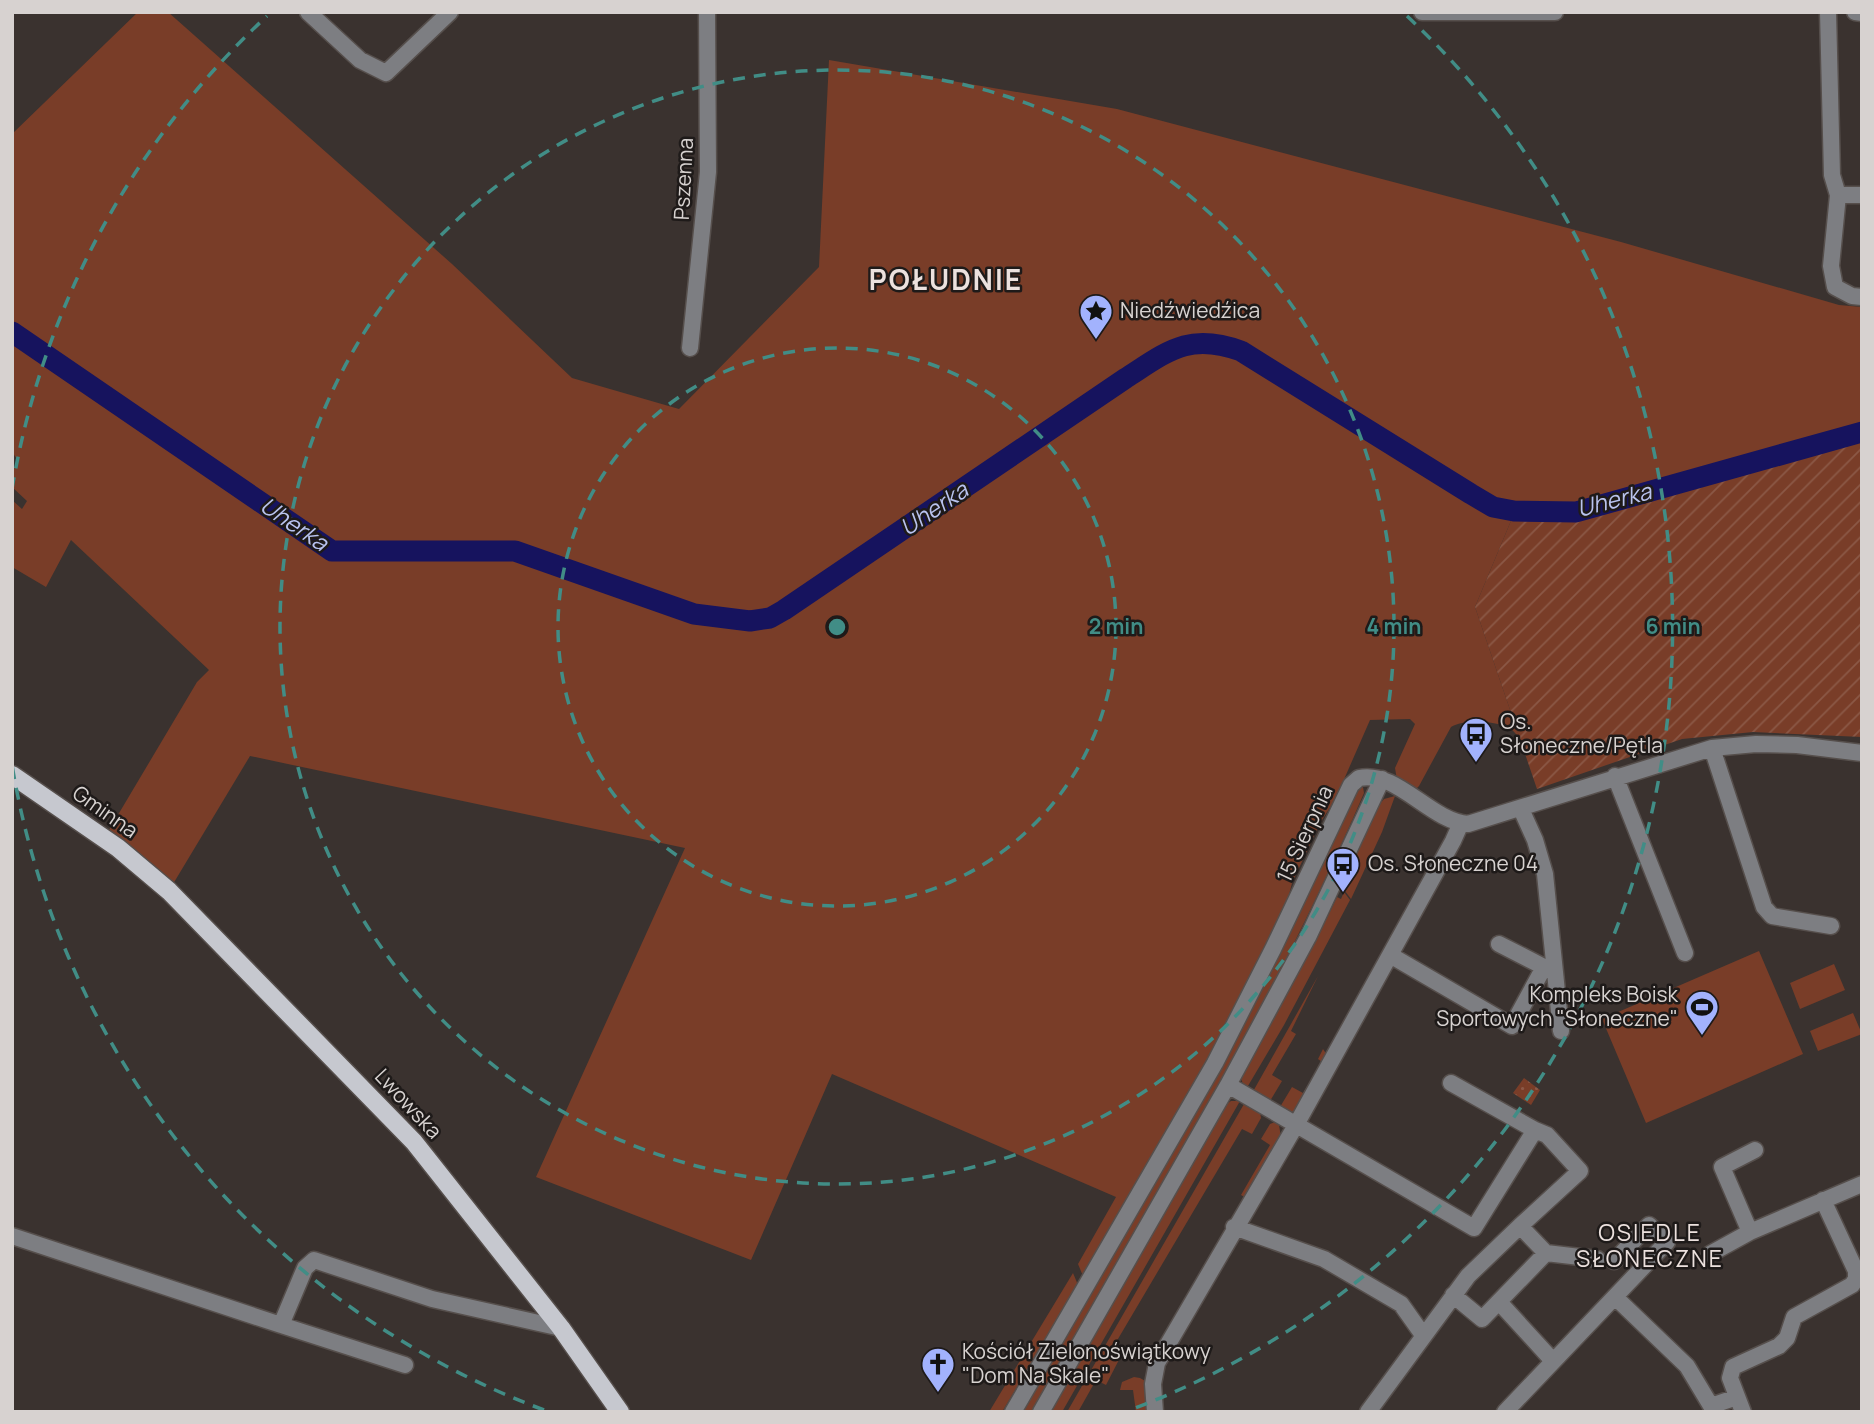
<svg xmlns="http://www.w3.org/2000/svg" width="1874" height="1424" font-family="Manrope,sans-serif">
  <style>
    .grass { fill: #793d28; fill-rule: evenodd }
    .park { fill: url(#park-dots) }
    .garden { fill: url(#garden-furrows) }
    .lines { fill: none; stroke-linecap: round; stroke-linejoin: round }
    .river { stroke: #16135e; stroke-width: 21 }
    .minor-casing { stroke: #564f4c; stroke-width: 19 }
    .major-casing { stroke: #564f4c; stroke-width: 21 }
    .minor { stroke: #7d7e82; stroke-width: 16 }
    .major { stroke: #c6c8cf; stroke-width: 18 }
    .ring { fill: none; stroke: #418d86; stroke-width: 3.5; stroke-dasharray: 12 9 }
    .labels { text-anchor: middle; stroke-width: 5; stroke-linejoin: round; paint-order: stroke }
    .street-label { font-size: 21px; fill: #d7d2d0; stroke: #1e1a19 }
    .poi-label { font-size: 21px; fill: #d7d2d0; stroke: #1e1a19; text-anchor: start }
    .water-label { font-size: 23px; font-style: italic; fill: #b9c3ef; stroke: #1e1a19 }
    .neighbourhood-label { font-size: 23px; letter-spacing: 2px; fill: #ece1de; stroke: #1e1a19 }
    .district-label { font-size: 28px; font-weight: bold; letter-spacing: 2px; fill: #ece1de; stroke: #1e1a19 }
    .centre { fill: #418d86; stroke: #1e1a19; stroke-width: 3.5 }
    .ring-label { font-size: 21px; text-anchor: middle; font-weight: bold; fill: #418d86; stroke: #1e1a19; stroke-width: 5; stroke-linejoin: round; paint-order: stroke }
  </style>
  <defs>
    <pattern id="park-dots" width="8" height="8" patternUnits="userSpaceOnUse" patternTransform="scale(1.75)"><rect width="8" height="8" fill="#793d28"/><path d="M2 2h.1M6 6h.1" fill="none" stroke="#8b5846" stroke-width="1.8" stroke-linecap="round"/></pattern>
    <pattern id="garden-furrows" width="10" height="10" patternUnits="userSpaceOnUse" patternTransform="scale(1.75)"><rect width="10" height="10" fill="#793d28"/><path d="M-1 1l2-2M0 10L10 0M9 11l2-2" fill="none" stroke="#8b5846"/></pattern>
  </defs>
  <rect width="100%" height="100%" fill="#3a322f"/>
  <path class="grass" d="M138,12H168L452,264L572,378L679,409L819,267L829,60L1117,109L1621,242L1839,305L1862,307V442L1577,520L1545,521L1513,516L1475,607L1520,739C1517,735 1512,729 1508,727C1494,721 1463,719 1451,727L1419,786L1414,791L1397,780L1395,768L1415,724L1410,719L1370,720L1335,800L1320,823L1292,883L1285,911L1210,1060L1083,1276L1078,1264L1116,1197L832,1074L751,1260L536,1177L685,848L250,756L173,884L131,846L109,830L197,682L209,670L71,540L46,587L12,567V500L22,509L27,501L12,487V476L17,459L12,452V134ZM1333,407L1499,508V509L1471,494Z
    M1363,787L1364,793C1271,1009 1150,1208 1034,1412H1018L1350,798L1359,788Z
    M1395,796L1382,832L1351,899L1345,891L1346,887L1343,885L1378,806L1384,799Z
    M1344,892L1350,900L1284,1025L1245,1091L1241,1078C1272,1017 1308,959 1337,897L1341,899Z
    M1759,951L1803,1054L1646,1123L1602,1019Z
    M1834,964L1845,990L1800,1009L1790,983Z
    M1318,976L1291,1031L1296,1034L1272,1075L1282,1081L1270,1101L1251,1095Z
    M1853,1013L1862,1034L1818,1051L1810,1031Z
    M1323,1049L1327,1055L1294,1112L1290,1114L1280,1107L1292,1087L1303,1093L1322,1062L1318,1059Z
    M1231,1101H1240L1062,1412H1047L1222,1107Z
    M1244,1104L1260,1112L1261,1118L1252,1134L1242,1129L1115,1344L1124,1350L1106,1385L1096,1380L1078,1412H1067Z
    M1275,1122L1279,1125L1281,1137L1248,1199L1241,1195L1270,1145L1261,1139L1270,1124Z
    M1073,1273L1078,1285L1002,1412H989Z
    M1134,1377L1140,1378L1147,1382L1150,1412H1136L1133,1390H1120L1122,1382Z"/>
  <path class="park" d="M1524,1078L1540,1090L1531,1105L1513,1093Z"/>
  <path class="garden" d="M1862,442V737L1753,732L1682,739L1537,789L1475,607L1513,516L1545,521L1577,520Z"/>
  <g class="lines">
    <path class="river" d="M12,332L332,551H515L694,614L750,621L770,618L784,610L1126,378C1168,351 1189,332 1241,351L1471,494L1493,507L1514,511L1576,512L1862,432"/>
    <defs>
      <path id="minor" d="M308,12L360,60L386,73L450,12
        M1422,12H1555
        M1828,12L1832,175L1838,195L1831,266L1835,287L1852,296L1862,297
        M1855,12L1862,13
        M1838,195H1862
        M690,348L708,172L707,12
        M1712,748L1764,907L1772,916L1831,926
        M1615,776L1685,953
        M1521,809L1535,840L1545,874L1561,1031
        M1499,944L1544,967
        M1390,955L1512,1026L1544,967L1553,965
        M1228,1085L1474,1228L1535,1130L1451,1083
        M1520,1226L1580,1171L1547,1135L1535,1130
        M1234,1227L1324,1259L1401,1304L1423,1335
        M1750,1232L1722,1167L1755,1150
        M12,1236L281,1325L305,1268L314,1260L432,1299L561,1328
        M1710,1254L1750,1232L1862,1184
        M1453,1295L1482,1319L1546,1253
        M1615,1297L1687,1366L1711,1406L1737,1397
        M1500,1303L1553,1361
        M281,1325L405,1365
        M1013,1412L1215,1063L1273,949L1351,785L1359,778C1397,770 1430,821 1468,824L1712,748L1756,744L1797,745L1862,753
        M1041,1412L1228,1085L1308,937L1382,779
        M1155,1412L1153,1384L1157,1363L1296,1125L1453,841L1461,823
        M1368,1412L1468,1276L1520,1226L1546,1253L1597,1259
        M1505,1412L1667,1242L1649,1225L1614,1261
        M1743,1412L1730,1378L1733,1367L1779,1346L1787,1338L1794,1317L1852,1285L1856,1279V1271L1823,1200"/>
      <path id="major" d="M12,775L118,848L169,891L414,1142L561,1328L620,1412"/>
    </defs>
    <use href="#minor" class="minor-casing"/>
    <use href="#major" class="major-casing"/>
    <use href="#minor" class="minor"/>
    <use href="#major" class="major"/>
  </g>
  <g class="ring">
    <circle cx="837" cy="627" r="279"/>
    <circle cx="837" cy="627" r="557"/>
    <path d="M544 1410A836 836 0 0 1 12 765M12 489A836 836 0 0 1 267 16M1407 16A836 836 0 0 1 1130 1410"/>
  </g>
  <defs>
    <symbol id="sight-pin" viewBox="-11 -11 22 30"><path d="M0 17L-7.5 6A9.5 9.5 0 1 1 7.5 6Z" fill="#a2b2fd" stroke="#1e1a19"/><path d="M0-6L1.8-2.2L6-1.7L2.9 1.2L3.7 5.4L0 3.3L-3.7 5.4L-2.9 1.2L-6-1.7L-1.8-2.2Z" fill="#111"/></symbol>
    <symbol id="bus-pin" viewBox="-11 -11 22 30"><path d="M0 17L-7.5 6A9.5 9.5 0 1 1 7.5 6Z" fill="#a2b2fd" stroke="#1e1a19"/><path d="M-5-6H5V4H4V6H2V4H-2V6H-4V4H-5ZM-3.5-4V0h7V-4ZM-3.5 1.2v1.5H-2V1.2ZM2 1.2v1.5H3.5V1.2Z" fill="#111"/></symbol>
    <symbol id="stadium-pin" viewBox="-11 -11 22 30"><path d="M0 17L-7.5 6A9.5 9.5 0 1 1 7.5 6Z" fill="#a2b2fd" stroke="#1e1a19"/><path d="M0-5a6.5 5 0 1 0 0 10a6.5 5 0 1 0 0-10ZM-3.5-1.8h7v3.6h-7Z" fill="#111"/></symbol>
    <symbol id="church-pin" viewBox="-11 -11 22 30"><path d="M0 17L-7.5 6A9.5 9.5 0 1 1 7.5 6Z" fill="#a2b2fd" stroke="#1e1a19"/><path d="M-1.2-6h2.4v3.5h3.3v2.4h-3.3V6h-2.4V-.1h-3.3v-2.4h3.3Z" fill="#111"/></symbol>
  </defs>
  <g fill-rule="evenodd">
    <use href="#sight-pin" x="1077" y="292" width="38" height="52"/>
    <use href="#bus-pin" x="1457" y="715" width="38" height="52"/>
    <use href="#bus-pin" x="1324" y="845" width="38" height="52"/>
    <use href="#stadium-pin" x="1683" y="988" width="38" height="52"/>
    <use href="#church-pin" x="919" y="1345" width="38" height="52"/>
  </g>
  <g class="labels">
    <g class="street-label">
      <text transform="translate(684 179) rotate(-87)" y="7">Pszenna</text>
      <text transform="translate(105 812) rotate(35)" y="7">Gminna</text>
      <text transform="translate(1305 834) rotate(-65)" y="7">15 Sierpnia</text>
      <text transform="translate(408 1104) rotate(47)" y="7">Lwowska</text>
    </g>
    <g class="poi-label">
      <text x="1120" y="318">Niedźwiedźica</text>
      <text x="1500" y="729">Os.<tspan x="1500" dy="24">Słoneczne/Pętla</tspan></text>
      <text x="1368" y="871">Os. Słoneczne 04</text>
      <text x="1678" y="1002" text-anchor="end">Kompleks Boisk<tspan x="1678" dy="24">Sportowych "Słoneczne"</tspan></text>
      <text x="962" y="1359">Kościół Zielonoświątkowy<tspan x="962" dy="24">"Dom Na Skale"</tspan></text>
    </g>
    <g class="water-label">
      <text transform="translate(1614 500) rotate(-14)" y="8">Uherka</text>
      <text transform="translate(934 509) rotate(-34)" y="8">Uherka</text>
      <text transform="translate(294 524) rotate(34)" y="8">Uherka</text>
    </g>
    <g class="neighbourhood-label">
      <text x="1650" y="1241">OSIEDLE<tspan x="1650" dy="26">SŁONECZNE</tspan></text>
    </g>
    <g class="district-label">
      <text x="946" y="290">POŁUDNIE</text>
    </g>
  </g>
  <circle cx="837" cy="627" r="10" class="centre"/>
  <g class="ring-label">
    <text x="1116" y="634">2 min</text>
    <text x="1394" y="634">4 min</text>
    <text x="1673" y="634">6 min</text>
  </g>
  <rect width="1874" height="1424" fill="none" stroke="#d7d2d0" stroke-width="28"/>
</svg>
